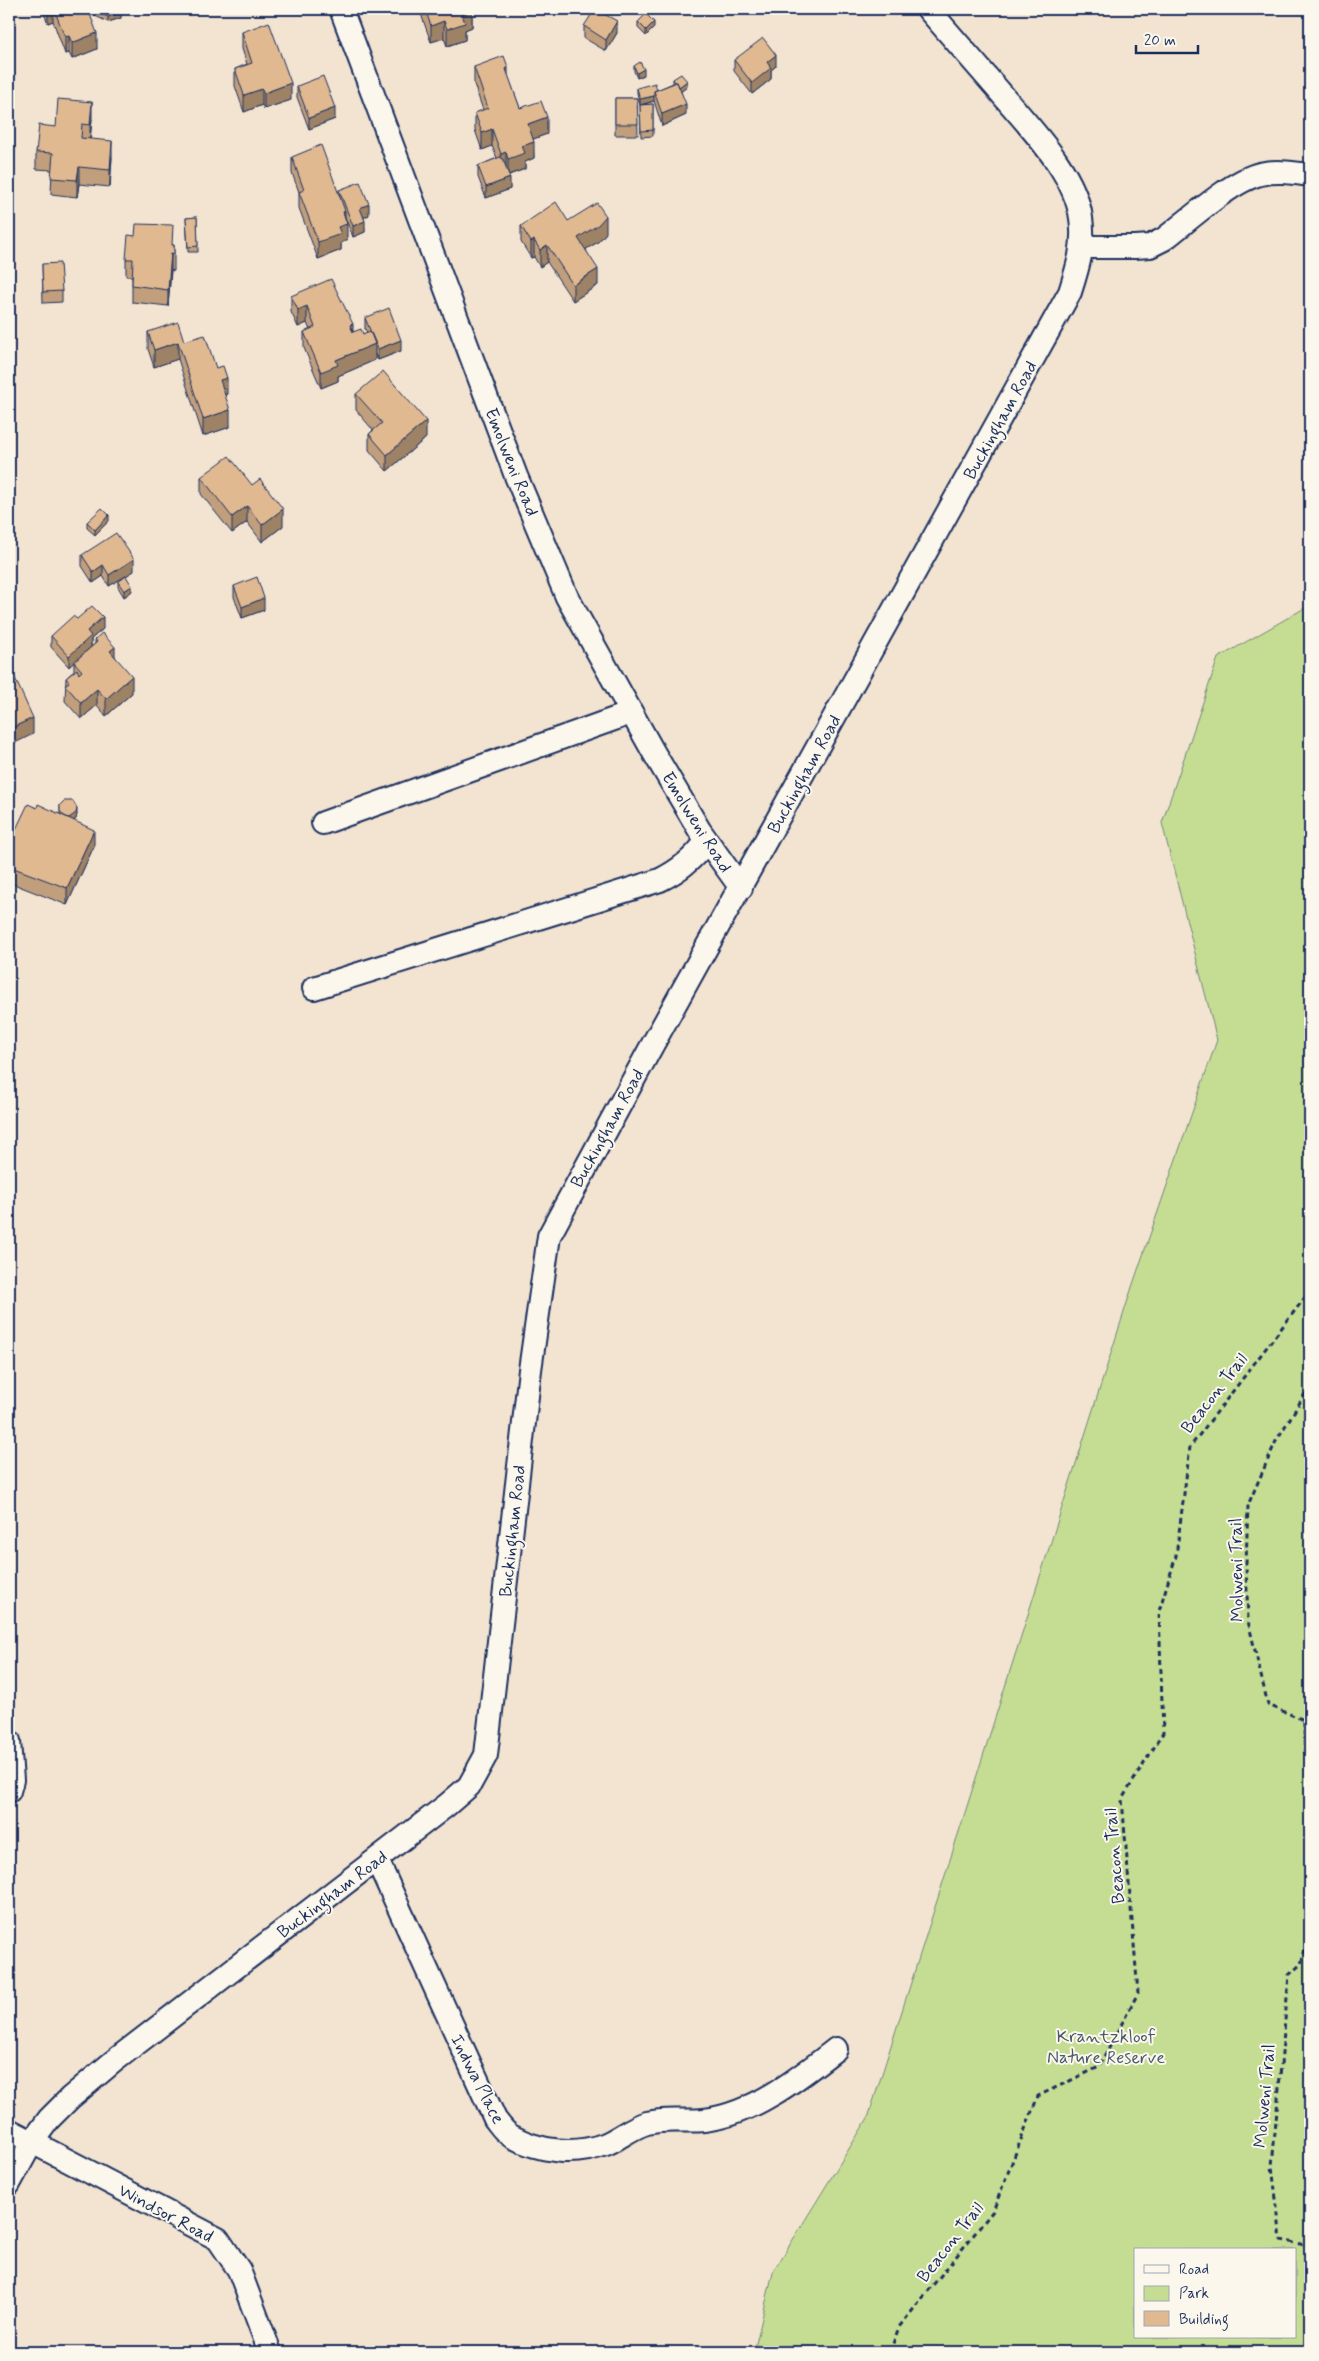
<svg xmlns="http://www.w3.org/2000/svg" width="1319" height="2361" font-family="Mynerve,sans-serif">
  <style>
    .park { fill: #c5dd93; stroke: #708678; fill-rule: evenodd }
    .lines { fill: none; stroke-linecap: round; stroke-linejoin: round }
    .minor-casing { stroke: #1b2f5e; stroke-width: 26 }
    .path { stroke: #1b2f5e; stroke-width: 3; stroke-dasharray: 5 4; stroke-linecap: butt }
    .minor { stroke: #fbf7ec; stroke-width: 22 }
    .wall { fill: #c19f7d; stroke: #1b2f5e }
    .shaded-wall { fill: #9d8266; stroke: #1b2f5e }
    .building { fill: #e0b991; stroke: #1b2f5e }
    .labels { text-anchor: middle; stroke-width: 4; stroke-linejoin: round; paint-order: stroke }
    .street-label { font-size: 18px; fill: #1b2f5e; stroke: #fbf7ec }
    .park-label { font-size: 18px; fill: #465a6b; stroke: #fbf7ec }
  </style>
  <rect width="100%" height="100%" fill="#f3e4d1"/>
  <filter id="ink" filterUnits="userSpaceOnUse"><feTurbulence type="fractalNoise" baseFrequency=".02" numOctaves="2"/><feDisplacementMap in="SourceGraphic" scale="10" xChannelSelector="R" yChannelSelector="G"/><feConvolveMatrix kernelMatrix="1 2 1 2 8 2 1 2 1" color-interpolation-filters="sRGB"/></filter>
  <g filter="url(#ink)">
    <path class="park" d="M1310,605V2352H754L773,2272L868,2118L1132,1287L1217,1040L1162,823L1218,658ZM1135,2250H1295V2337H1135Z"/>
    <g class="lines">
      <defs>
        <path id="minor" d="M341,9L516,476L567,597L654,753L700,831L741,888
          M1082,247H1135L1150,246L1164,239C1189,220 1231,181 1260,174C1276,170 1294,173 1310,175
          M323,823L631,713
          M314,988L660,880C680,870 693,859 707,841
          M9,1741L12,1780L9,1791
          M377,1860L495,2119C499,2124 504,2132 511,2136C540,2152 575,2156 606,2144C620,2138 632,2127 647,2123C666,2118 684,2122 704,2120C752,2115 799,2078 836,2049
          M9,2130L218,2239L239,2270L270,2352
          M9,2184L32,2142L49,2119L70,2098L114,2061L447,1805L469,1786L486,1755L530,1370L549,1236L649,1051L1070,292C1078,267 1085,245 1081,218C1075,172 1029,127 1000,92C976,64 952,37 928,9"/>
      </defs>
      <use href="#minor" class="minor-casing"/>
      <path class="path" d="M1310,1386L1276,1441L1248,1505L1246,1564L1248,1621L1268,1705L1304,1720L1305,1757L1310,1772
        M1310,1932L1301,1964L1289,1975L1272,2166L1281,2240L1310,2246
        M890,2352L899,2327L993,2211L1038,2096L1099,2067L1138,1993L1122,1799L1163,1733L1159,1611L1176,1556L1190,1447L1310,1291"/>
      <use href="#minor" class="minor"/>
    </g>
    <path class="wall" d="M42,9H88L97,49L72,59L69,53L65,54L53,21L48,23Z
      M91,9H120L121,18L108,22L93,15Z
      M422,9H472V27L465,30V40L447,46L444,38L431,42L422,17Z
      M638,22L654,28L646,36L638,28Z
      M584,26L617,33L606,51L584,38Z
      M242,32L291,100L264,109L262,105L244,112L235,86V69L247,64L242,49Z
      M734,60L776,66L771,70V79L752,94L734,71Z
      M634,66L644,75L637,78L634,71Z
      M474,67L508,76L520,108L547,134L533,139L534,158L525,162V169L509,175L510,189L486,198L478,177V166L497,158L492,146L482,150L475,130V113L483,110L474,84Z
      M673,79L687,87L681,91L686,115L662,126L654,101L641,105L653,104V136L641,137L640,105L637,93V88L657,90L673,83Z
      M297,86L335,119L309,129L297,97Z
      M615,98H637L638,135H615Z
      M92,119L90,139L112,157L110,187L79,184L77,197L51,194L52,170L36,169V152L56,127Z
      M292,157L339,195V190L369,215L364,217L365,232L353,237L345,217L347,240L341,243V250L318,259L299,208V192L292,173Z
      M197,217L198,252H188L186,218Z
      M568,221L606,233L598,242L586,249L598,285L573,301L547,262L540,267L534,257L531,258L521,242V226Z
      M173,245H174V271L171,270L168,306L132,302V276H126V259Z
      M42,264L62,291V302L43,303Z
      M291,296L353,332L363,334L367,332L365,329V318L401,351L378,360L375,354V360L338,376V381L321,388L304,348V332L310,330L307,323L298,327L291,312Z
      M148,332L184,341L216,368L227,394L225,395L230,427L203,436L178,359L154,367L148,349Z
      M356,394L426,438L387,471L369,450V434L373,430L356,410Z
      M201,477L252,485L283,526L262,542L247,522L232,533L201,494Z
      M109,521L95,535L87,528V522Z
      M82,555L134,571L109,586L103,576L93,583L82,566Z
      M118,582L132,591L124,597L118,587Z
      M234,586L264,610L242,618L234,597Z
      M77,619L103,629L91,639V647L95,644V639L115,656L132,693L106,716L97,705L81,719L65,701L66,678L74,671V662L69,667L51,647V636Z
      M60,805L77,814L76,819L74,820L94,846L67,905L11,883V880L9,879V844L37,808L60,814Z"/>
    <path class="shaded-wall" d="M48,9H53V21L48,23Z
      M472,10V27L465,30V40L447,46V29L462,14Z
      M121,12V18L108,22V17Z
      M444,21V38L431,42V26Z
      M617,21V33L606,51V40Z
      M654,22V28L646,36V30Z
      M97,33V49L72,59V43Z
      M69,36V53L65,54V37Z
      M776,55V66L771,70V79L752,94V83L767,62Z
      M508,67V84L506,69Z
      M644,69V75L637,78V73Z
      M687,81V87L679,93V87Z
      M291,83V100L264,109V93Z
      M262,89V105L244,112V95Z
      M654,96V101L640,105V99Z
      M92,102V119L90,141V125Z
      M686,104V115L662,126V114Z
      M335,108V119L309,129V118Z
      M547,117V134L528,141V124Z
      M492,129V146L482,150V133Z
      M112,141V157L110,187V170Z
      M534,142V158L525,162V169L508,175V159L522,146Z
      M506,152V169L501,171V154Z
      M79,167V184L77,197V180Z
      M510,178V189L486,198V187Z
      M369,204V215L360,219V208Z
      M345,211V224H347V240L341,243V250L318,259V242L338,227L343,212Z
      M606,216V233L598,242L578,254V238Z
      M365,221V232L353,237V226Z
      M534,240V257L531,258V242Z
      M547,245V262L540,267V250Z
      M171,253V270L168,306V290Z
      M598,269V285L573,301V285Z
      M307,306V323L298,327V310Z
      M353,324V341L350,325Z
      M401,340V351L378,360V349Z
      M178,342V359L154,367V350Z
      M375,344V360L338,376V381L321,388V372L336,360Z
      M227,378V394L220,396V380Z
      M230,410V427L203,436V419Z
      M426,421V438L387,471V455Z
      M247,506V522L232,533V517Z
      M283,509V526L262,542V525Z
      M109,515V521L95,535V530Z
      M134,559V571L109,586V575Z
      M103,565V576L93,583V572Z
      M132,586V591L124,597V591Z
      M264,598V610L242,618V607Z
      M103,617V629L91,639V647L69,667V656L87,631Z
      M115,647V664L110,651Z
      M132,676V693L106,716V699Z
      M97,689V705L81,719V703Z
      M33,718V734L9,746V729Z
      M77,808V814L76,819L69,823V818Z
      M94,830V846L67,905V888Z"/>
    <path class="building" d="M54,9H88L97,33L72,43L69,36L65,37Z
      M93,9H120L121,12L108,17L93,10Z
      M425,9H472V10L462,14L465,23L447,29L444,21L431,26Z
      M595,9L617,21L606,40L584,26Z
      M646,14L654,22L646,30L638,22Z
      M269,22L291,83L264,93L262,89L244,95L235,69L252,63L242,32Z
      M763,38L776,55L767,62L771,68L752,83L734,60Z
      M504,56L508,67L506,69L520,108L541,101L547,117L528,124L534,142L522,146L525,153L508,159L506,152L501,154L492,129L482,133L475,113L488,108L474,67Z
      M640,62L644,69L637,73L634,66Z
      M681,74L687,81L679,87L677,82H675L673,79Z
      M323,76L335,108L309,118L297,86Z
      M677,82L686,104L662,114L654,91Z
      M655,83L657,90L654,91V96L640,99L637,88Z
      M615,98H637L638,124H615Z
      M58,99L92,102L90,125L82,124L81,138L112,141L110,170L79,167L77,180L51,178L53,153L36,152L39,125L56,127Z
      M653,104V130L641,131L640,105Z
      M321,145L345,211L343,212L347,224L338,227L341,234L318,242L299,192L304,190L292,157Z
      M500,157L503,159L510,178L486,187L478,166Z
      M360,182L369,204L360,208L365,221L353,226L339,190Z
      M556,202L568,221L597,203L606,216L598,225L578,238L598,269L573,285L547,245L540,250L534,240L531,242L521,226Z
      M197,217L198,246L188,247L186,218Z
      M136,224L173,225L172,245H174V254L171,253L168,290L132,285L133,259H126L128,235L135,236Z
      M60,263L62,291L43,292L42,264Z
      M331,279L353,324L350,325L353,332L361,329L363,334L370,331L375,344L336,360L338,365L321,372L304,332L315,327L307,306L298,310L291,296Z
      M389,308L401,340L378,349L365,318Z
      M178,322L184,341L205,335L216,368L223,366L227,378L220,380L230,410L203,419L178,342L154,350L148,332Z
      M383,371L426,421L387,455L369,434L382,423L356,394Z
      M229,456L252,485L260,479L283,509L262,525L247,506L232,517L201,477Z
      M102,508L109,515L95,530L87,522Z
      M116,533L134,559L109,575L103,565L93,572L82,555Z
      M126,576L132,586L124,591L118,582Z
      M257,577L264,598L242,607L234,586Z
      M92,606L103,617L87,631L91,636L69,656L51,636L73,616L77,619Z
      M102,633L115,647L110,651L132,676L106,699L97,689L81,703L65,685L69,682L66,678L77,669L79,674L82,671L74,662L97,642L95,639Z
      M14,676L33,718L9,729V678Z
      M64,801H73L77,808L76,813L69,818L64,816L60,811V805Z
      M28,804L37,808L38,804L94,830L67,888L11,867L12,864L9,863V844Z"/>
  </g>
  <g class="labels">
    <g class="street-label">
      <text transform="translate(1000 420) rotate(-61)" y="6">Buckingham Road</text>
      <text transform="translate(512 462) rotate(68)" y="6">Emolweni Road</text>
      <text transform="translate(804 774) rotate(-61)" y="6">Buckingham Road</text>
      <text transform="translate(697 822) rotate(58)" y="6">Emolweni Road</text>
      <text transform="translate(607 1128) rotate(-61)" y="6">Buckingham Road</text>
      <text transform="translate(1214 1393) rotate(-52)" y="6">Beacon Trail</text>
      <text transform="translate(512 1531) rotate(-84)" y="6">Buckingham Road</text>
      <text transform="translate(1236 1570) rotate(-91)" y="6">Molweni Trail</text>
      <text transform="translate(1114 1856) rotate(-95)" y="6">Beacon Trail</text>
      <text transform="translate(332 1894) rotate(-37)" y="6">Buckingham Road</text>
      <text transform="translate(478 2079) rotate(63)" y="6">Indwa Place</text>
      <text transform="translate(1264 2096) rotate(-85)" y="6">Molweni Trail</text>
      <text transform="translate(166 2213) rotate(28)" y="6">Windsor Road</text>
      <text transform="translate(950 2242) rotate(-52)" y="6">Beacon Trail</text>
    </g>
    <g class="park-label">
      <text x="1106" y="2042">Krantzkloof<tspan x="1106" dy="21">Nature Reserve</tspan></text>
    </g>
  </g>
  <rect width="1319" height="2361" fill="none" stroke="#fbf7ec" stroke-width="30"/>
  <rect x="15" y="15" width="1289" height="2331" fill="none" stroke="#1b2f5e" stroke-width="2" filter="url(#ink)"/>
  <rect x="1134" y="2248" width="162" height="90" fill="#fbf7ec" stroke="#a1a7b3"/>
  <rect x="1144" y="2265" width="25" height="8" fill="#fbf7ec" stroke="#a1a7b3"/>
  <text x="1179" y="2274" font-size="15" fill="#1b2f5e">Road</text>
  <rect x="1144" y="2286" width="25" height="15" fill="#c5dd93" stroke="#a1a7b3"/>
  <text x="1179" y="2298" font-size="15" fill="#1b2f5e">Park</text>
  <rect x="1144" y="2311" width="25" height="15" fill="#e0b991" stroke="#a1a7b3"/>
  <text x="1179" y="2324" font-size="15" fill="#1b2f5e">Building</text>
  <path d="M1136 45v8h62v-8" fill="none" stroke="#1b2f5e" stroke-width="2.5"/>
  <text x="1144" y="45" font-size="15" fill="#1b2f5e" stroke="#fbf7ec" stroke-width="4" paint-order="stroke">20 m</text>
</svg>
